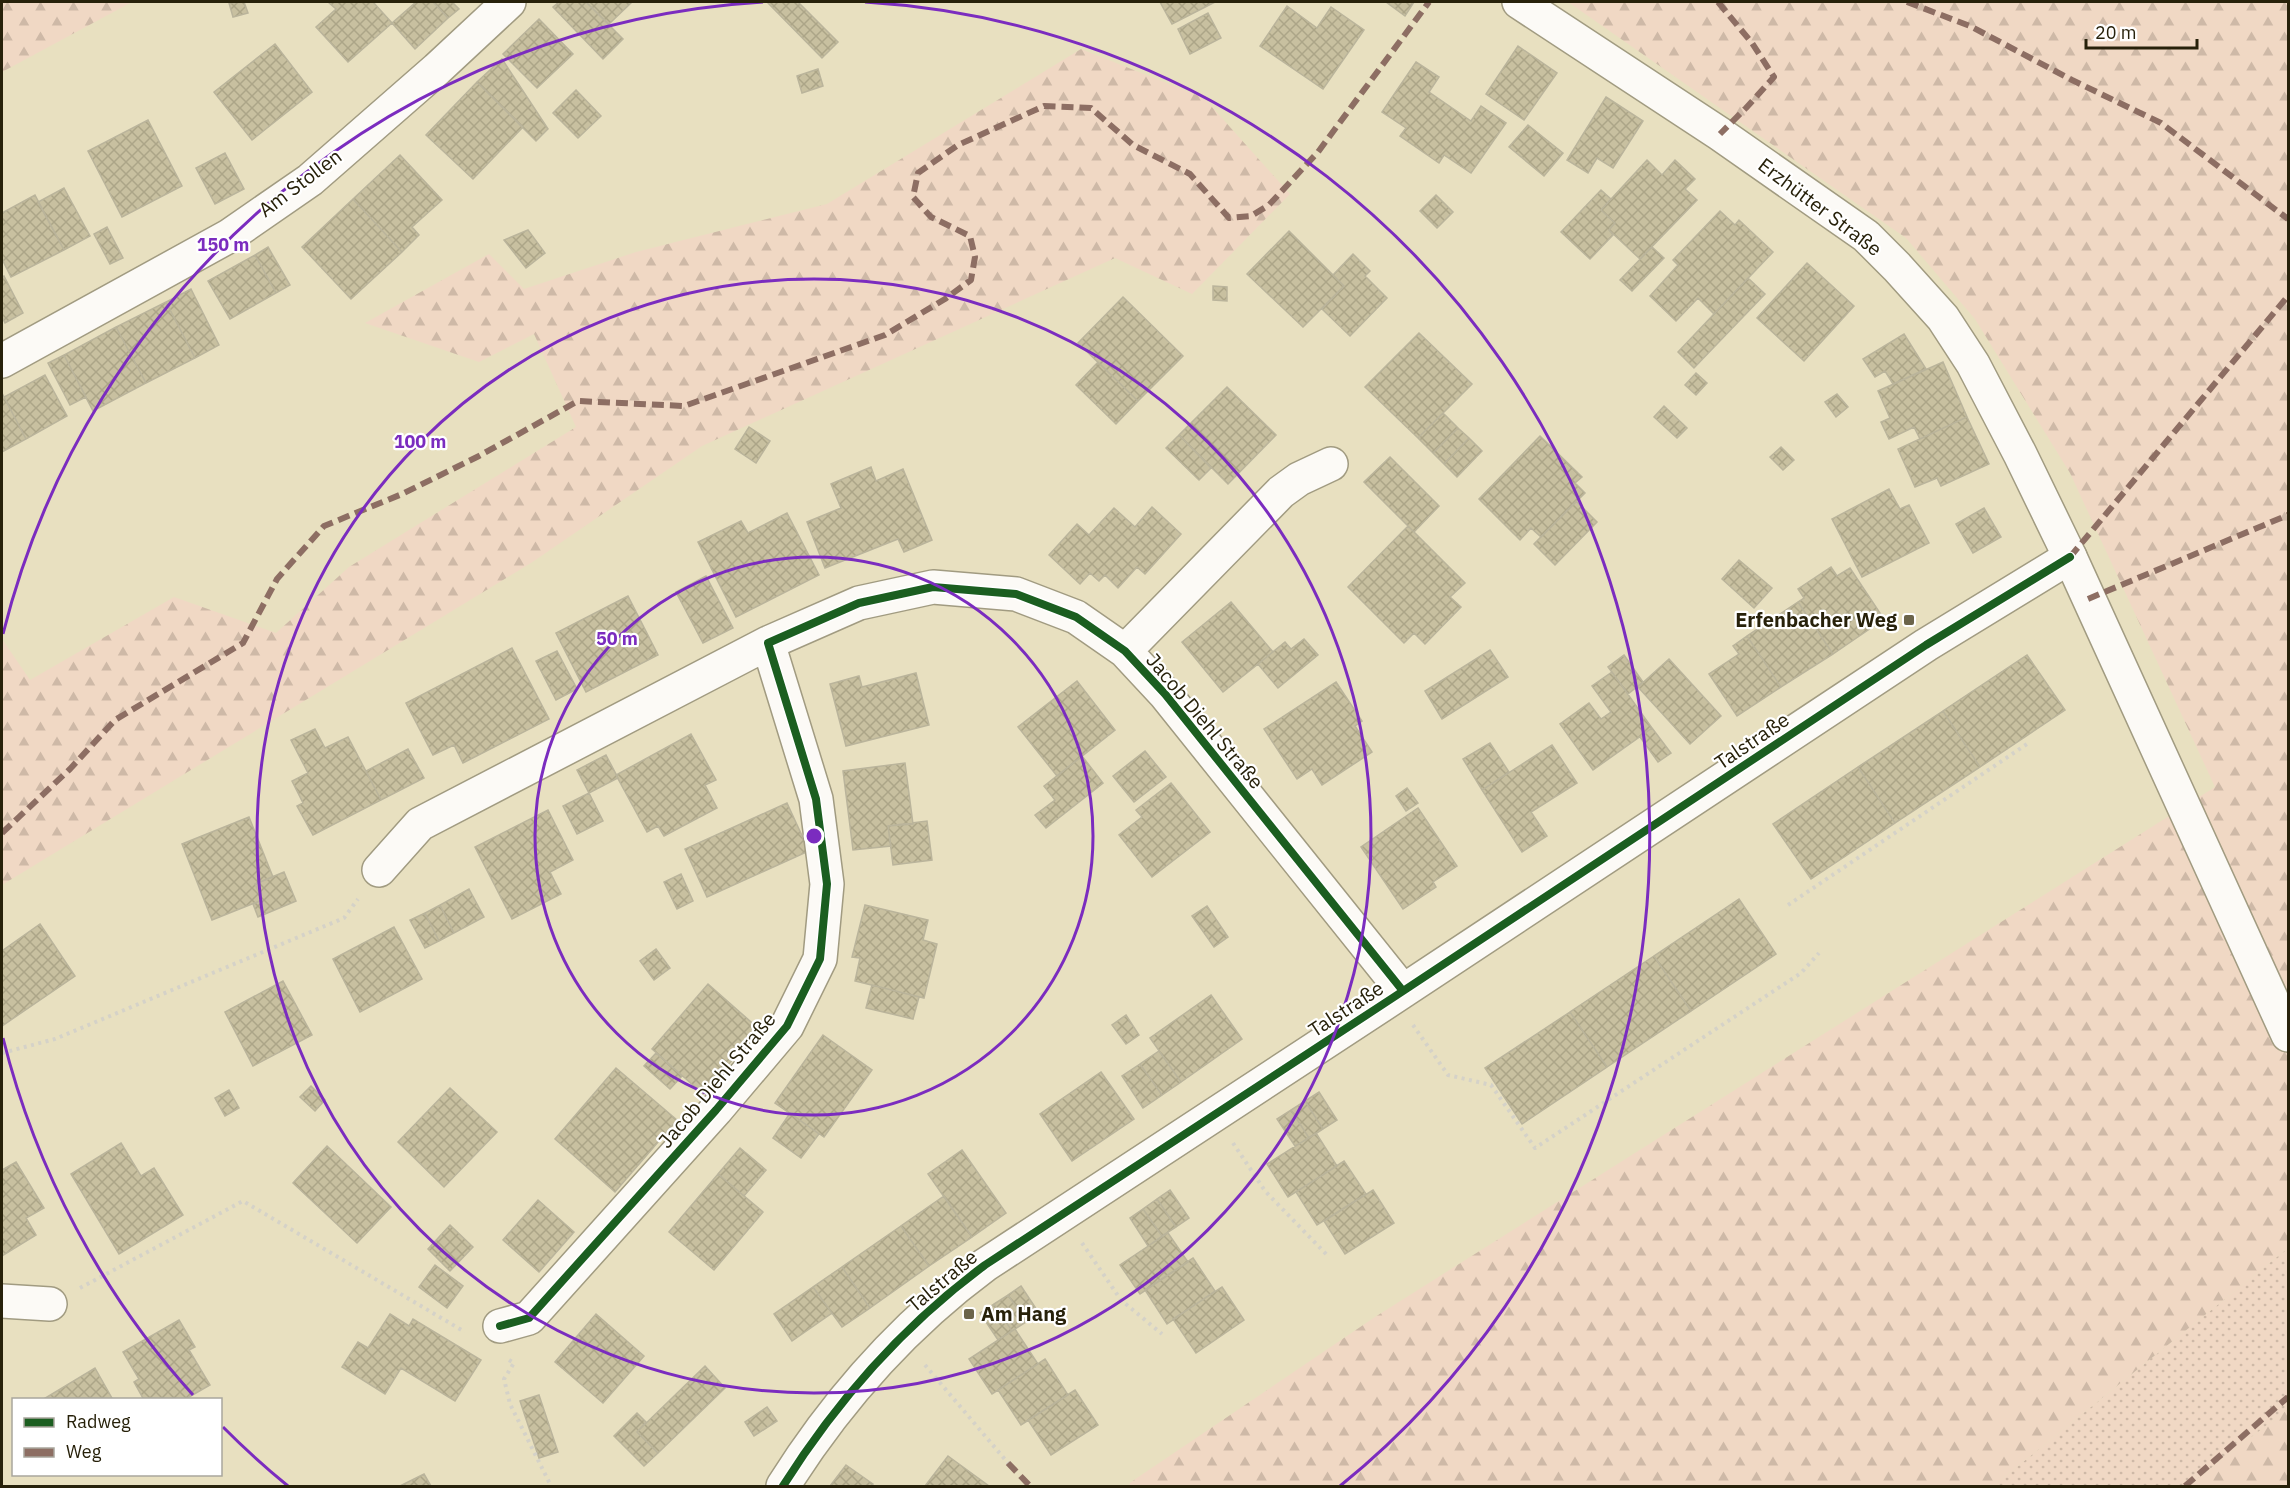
<svg xmlns="http://www.w3.org/2000/svg" width="2290" height="1488" font-family="'IBM Plex Sans',sans-serif">
  <style>
    .grass { fill: url(#grass-dots) }
    .forest { fill: url(#forest-firs) }
    .building { fill: url(#building-cross-hatch); stroke: #bab49b; stroke-width: 1.5 }
    .lines { fill: none; stroke-linecap: round; stroke-linejoin: round }
    .minor-casing { stroke: #a19b81; stroke-width: 36 }
    .tertiary-casing { stroke: #a19b81; stroke-width: 36 }
    .path { stroke: #d5d2c8; stroke-width: 4; stroke-dasharray: 3 4.5; stroke-linecap: butt }
    .minor { stroke: #fcfaf6; stroke-width: 33 }
    .tertiary { stroke: #fcfaf6; stroke-width: 33 }
    .quiet { stroke: #8d6e63; stroke-width: 6; stroke-dasharray: 12 6; stroke-linecap: butt }
    .cycleway-casing { stroke: #fff; stroke-width: 11 }
    .cycleway { stroke: #1b5e20; stroke-width: 8 }
    .ring { fill: none; stroke: #7b2cbf; stroke-width: 3 }
    .poi-dot { fill: #6b644a; stroke: #fff; stroke-width: 2 }
    .labels { text-anchor: middle; stroke-width: 4.5; stroke-linejoin: round; paint-order: stroke }
    .street-label { font-size: 20px; fill: #27210a; stroke: #fff }
    .poi-label { font-size: 20px; font-weight: bold; fill: #27210a; stroke: #fff; text-anchor: end }
    .centre { fill: #7b2cbf; stroke: #fff; stroke-width: 3 }
    .ring-label { font-size: 18px; text-anchor: middle; font-weight: bold; fill: #7b2cbf; stroke: #fff; stroke-width: 4.5; stroke-linejoin: round; paint-order: stroke }
  </style>
  <defs>
    <pattern id="grass-dots" width="8" height="8" patternUnits="userSpaceOnUse" patternTransform="scale(1.5)"><rect width="8" height="8" fill="#f0d8c4"/><path d="M2 2h.1M6 6h.1" fill="none" stroke="#ceb9a7" stroke-width="1.8" stroke-linecap="round"/></pattern>
    <pattern id="forest-firs" width="22" height="20" patternUnits="userSpaceOnUse" patternTransform="scale(1.5)"><rect width="22" height="20" fill="#f0d8c4"/><path d="M5 1l3.5 6h-7zM16 11l3.5 6h-7z" fill="#ceb9a7"/></pattern>
    <pattern id="building-cross-hatch" width="8" height="8" patternUnits="userSpaceOnUse" patternTransform="scale(1.5)"><rect width="8" height="8" fill="#c8c0a0"/><path d="M0 0l8 8M0 8l8-8" fill="none" stroke="#aca588"/></pattern>
  </defs>
  <rect width="100%" height="100%" fill="#e8e0c0"/>
  <path class="grass" d="M2288,1248V1409L2188,1486H1993Z"/>
  <path class="forest" d="M2,2H132L2,72Z
    M1568,2H2288V1248L1993,1486H1128L1131,1482L1375,1317L2215,787L2070,473L1975,319L1906,238Z
    M1081,49L1204,98L1290,194L1192,294L1115,258L702,446L531,563L2,885V639L30,680L174,597L276,633L349,567L576,427L534,334L479,362L365,323L489,254L524,289L636,252L827,204Z
    M2288,1409V1486H2188Z"/>
  <path class="building" d="M244,2L248,13L233,17L229,3Z
    M328,2H373L392,23L348,62L316,27L336,9Z
    M416,2H433L448,18L415,49L392,23Z
    M433,2H452L459,9L448,18Z
    M559,2H586L623,39L603,59L553,7Z
    M586,2H632L609,24Z
    M767,2H798L838,42L822,58Z
    M1160,2H1215L1172,24Z
    M1386,2H1414L1405,16Z
    M1287,6L1317,28L1331,7L1364,30L1323,89L1260,46Z
    M1208,13L1221,38L1190,54L1178,29Z
    M539,19L573,54L537,88L503,54Z
    M275,44L312,92L252,140L214,92Z
    M1518,46L1557,73L1524,120L1486,94Z
    M502,59L548,129L536,141L477,82Z
    M1416,62L1439,77L1429,92L1471,121L1481,106L1506,123L1471,173L1444,155L1439,163L1400,136L1406,128L1382,112Z
    M818,69L823,86L802,93L797,76Z
    M477,82L523,127L473,179L426,135Z
    M576,90L601,116L578,138L553,113Z
    M1606,97L1643,121L1613,168L1597,158L1588,173L1567,160Z
    M148,120L182,186L122,217L88,151Z
    M1528,125L1563,153L1544,176L1509,147Z
    M225,153L244,189L215,204L196,168Z
    M400,155L442,200L412,227L419,235L402,252L353,199Z
    M1647,160L1662,175L1675,160L1695,179L1685,189L1697,200L1640,259L1609,230L1615,223L1601,210Z
    M64,188L90,236L64,250L38,202Z
    M1601,190L1611,199L1601,210L1615,223L1609,230L1613,235L1590,259L1561,232Z
    M35,195L64,250L11,277L2,259V213Z
    M1436,195L1453,212L1437,228L1420,211Z
    M353,199L402,252L351,299L302,247Z
    M1720,211L1735,225L1739,220L1773,252L1714,314L1698,298L1676,321L1650,296L1678,265L1673,260Z
    M107,227L123,258L110,264L94,234Z
    M528,230L545,253L526,268L504,240Z
    M1289,231L1344,286L1303,327L1247,274Z
    M268,247L290,285L276,293L255,255Z
    M1652,247L1664,258L1632,291L1620,280Z
    M1353,254L1370,271L1365,276L1387,298L1350,336L1322,309L1344,286L1333,275Z
    M255,255L276,293L230,319L208,281Z
    M1807,263L1854,306L1804,361L1757,318Z
    M4,276L23,313L5,323L2,317V277Z
    M1748,278L1765,294L1694,368L1678,352Z
    M1213,286L1227,287V301L1213,300Z
    M191,289L219,345L195,358L166,302Z
    M1123,297L1183,356L1138,401L1078,343Z
    M166,302L195,358L146,383L116,327Z
    M116,327L146,383L93,411L64,355Z
    M1419,333L1472,384L1418,438L1365,387Z
    M1904,334L1926,369L1893,384L1885,371L1875,377L1863,359Z
    M64,355L86,397L70,405L48,363Z
    M1098,362L1138,401L1116,424L1076,385Z
    M1943,362L1967,417L1920,439L1914,427L1889,439L1881,422L1890,418L1878,391Z
    M1696,373L1707,383L1696,395L1685,385Z
    M45,375L67,416L26,439L4,397Z
    M1227,387L1276,435L1228,484L1179,435Z
    M2,393L26,439L2,452Z
    M1837,394L1848,407L1836,417L1825,402Z
    M1664,406L1687,428L1677,438L1654,417Z
    M1443,413L1458,428L1433,453L1418,438Z
    M1967,417L1989,464L1941,486L1937,478L1915,487L1898,449Z
    M749,427L770,441L756,463L735,449Z
    M1458,428L1469,438L1444,464L1433,453Z
    M1179,435L1211,468L1199,480L1166,448Z
    M1540,436L1582,477L1575,483L1585,493L1541,537L1531,528L1520,540L1479,499Z
    M1469,438L1482,451L1457,477L1444,464Z
    M1781,447L1794,460L1783,470L1770,457Z
    M1390,457L1439,506L1414,532L1364,482Z
    M871,467L876,481L903,469L932,540L904,552L898,539L825,568L807,522L841,508L831,484Z
    M1889,489L1900,509L1909,505L1929,543L1862,577L1832,519Z
    M1576,501L1597,522L1555,565L1534,544Z
    M1152,507L1181,534L1145,574L1137,567L1118,588L1105,575L1099,581L1090,573L1080,584L1049,555L1077,524L1089,535L1114,508L1135,527Z
    M1984,508L2001,537L1973,553L1956,524Z
    M787,513L819,575L736,617L698,542L741,521L748,533Z
    M1408,526L1465,583L1450,597L1461,607L1425,644L1414,633L1404,643L1348,587Z
    M1739,560L1772,588L1754,608L1722,579Z
    M1831,567L1837,576L1850,568L1884,619L1833,654L1798,602L1804,598L1798,589Z
    M706,576L733,628L703,643L676,592Z
    M628,596L658,655L586,692L556,633Z
    M1231,602L1273,652L1223,692L1182,642Z
    M1798,602L1833,654L1781,687L1747,636Z
    M1747,636L1781,687L1737,716L1709,674L1739,654L1733,646Z
    M1304,639L1318,655L1278,688L1258,664L1285,642L1291,649Z
    M512,648L549,719L463,763L454,745L433,755L406,703Z
    M1490,650L1508,677L1442,719L1425,691Z
    M557,651L577,689L556,700L536,661Z
    M1624,655L1643,682L1628,694L1608,667Z
    M2027,655L2065,710L1980,767L1943,711Z
    M1669,659L1721,716L1690,744L1638,687Z
    M1612,672L1652,728L1593,770L1560,724L1589,703L1601,719L1611,712L1592,686Z
    M916,673L929,725L846,746L830,684L859,676L862,687Z
    M1077,681L1115,730L1057,776L1018,727Z
    M1336,682L1362,721L1355,726L1372,752L1322,785L1312,769L1297,779L1264,729Z
    M1943,711L1980,767L1895,823L1858,767Z
    M1652,728L1671,753L1658,762L1640,737Z
    M315,729L325,748L348,737L381,800L313,835L297,806L303,803L292,781L308,773L291,740Z
    M691,734L716,780L705,785L717,808L664,836L658,826L647,832L616,775Z
    M1490,743L1509,772L1482,790L1463,759Z
    M1552,745L1577,783L1531,812L1547,836L1522,852L1482,790Z
    M408,749L424,778L381,800L366,771Z
    M1145,751L1166,777L1134,802L1113,776Z
    M606,755L618,778L589,793L577,770Z
    M1082,756L1103,783L1046,828L1035,815L1055,800L1044,786Z
    M905,763L913,824L888,826L891,846L853,850L843,771Z
    M1858,767L1895,823L1811,879L1773,824Z
    M1171,783L1210,832L1152,877L1119,835L1142,817L1136,810Z
    M1407,788L1418,803L1406,811L1396,796Z
    M589,793L603,821L577,834L563,806Z
    M787,803L809,851L707,897L685,849Z
    M1418,808L1457,866L1433,882L1436,887L1403,909L1361,847Z
    M548,810L573,860L550,872L561,894L512,919L475,847Z
    M249,817L273,877L255,884L262,900L212,920L182,844Z
    M927,821L932,860L893,865L888,826Z
    M284,872L296,901L258,917L253,904L262,900L255,884Z
    M681,874L693,901L677,909L664,882Z
    M469,889L484,917L454,933L440,905Z
    M1739,899L1776,954L1691,1011L1654,956Z
    M440,905L454,933L439,941L425,913Z
    M865,905L928,920L923,940L937,944L924,998L855,981L860,958L852,957Z
    M1207,906L1228,937L1214,947L1192,916Z
    M425,913L439,941L425,948L410,920Z
    M40,924L75,976L2,1026V951Z
    M394,927L422,979L360,1012L333,959Z
    M656,949L670,968L654,980L640,961Z
    M1654,956L1691,1011L1607,1067L1570,1012Z
    M283,981L312,1035L253,1066L225,1012Z
    M708,984L759,1029L703,1094L652,1049Z
    M872,985L919,997L913,1019L866,1008Z
    M1211,995L1242,1039L1181,1082L1150,1038Z
    M1570,1012L1607,1067L1522,1124L1485,1068Z
    M1126,1015L1139,1035L1126,1044L1112,1025Z
    M823,1035L872,1070L824,1137L775,1103Z
    M1159,1051L1181,1082L1162,1095L1140,1064Z
    M656,1053L682,1076L670,1089L644,1066Z
    M1140,1064L1162,1095L1143,1108L1122,1076Z
    M616,1068L677,1120L615,1192L555,1139Z
    M1101,1072L1134,1119L1072,1161L1040,1114Z
    M311,1086L325,1100L315,1111L300,1097Z
    M450,1088L497,1132L444,1187L398,1142Z
    M229,1090L239,1108L225,1116L215,1098Z
    M1319,1092L1337,1120L1323,1129L1305,1101Z
    M1305,1101L1323,1129L1309,1138L1291,1110Z
    M1291,1110L1309,1138L1295,1146L1277,1119Z
    M790,1113L819,1134L801,1158L773,1138Z
    M1316,1133L1337,1166L1288,1197L1267,1164Z
    M121,1143L141,1176L154,1168L183,1215L119,1254L71,1174Z
    M327,1146L391,1207L357,1243L293,1183Z
    M740,1148L766,1170L744,1196L718,1174Z
    M962,1150L1006,1213L972,1237L928,1174Z
    M1344,1161L1366,1194L1317,1225L1296,1192Z
    M16,1162L44,1208L26,1218L36,1235L2,1256V1170Z
    M718,1174L763,1212L714,1270L669,1232Z
    M1170,1190L1189,1218L1176,1227L1157,1199Z
    M1373,1190L1394,1223L1345,1254L1324,1221Z
    M944,1196L972,1237L929,1266L901,1226Z
    M1157,1199L1176,1227L1162,1236L1143,1209Z
    M538,1200L574,1232L539,1272L503,1240Z
    M1143,1209L1162,1236L1148,1246L1130,1218Z
    M450,1225L473,1247L450,1271L428,1249Z
    M901,1226L929,1266L870,1308L842,1267Z
    M1168,1233L1188,1262L1140,1294L1120,1265Z
    M1193,1258L1215,1291L1167,1324L1145,1290Z
    M435,1265L463,1286L447,1308L419,1287Z
    M842,1267L870,1308L842,1327L813,1287Z
    M1021,1286L1039,1313L1026,1322L1008,1295Z
    M813,1287L832,1313L792,1341L774,1314Z
    M1222,1287L1244,1320L1196,1353L1173,1319Z
    M1008,1295L1026,1322L1012,1331L994,1304Z
    M994,1304L1012,1331L998,1340L980,1313Z
    M390,1314L409,1326L413,1319L481,1360L455,1401L401,1368L385,1394L342,1367L358,1342L368,1348Z
    M596,1314L644,1356L603,1403L555,1362Z
    M179,1320L195,1347L189,1350L210,1385L184,1400H144L134,1382L139,1379L123,1352Z
    M1015,1329L1038,1364L992,1394L969,1359Z
    M1045,1359L1068,1395L1021,1425L998,1390Z
    M705,1366L725,1388L658,1453L637,1432Z
    M95,1368L113,1400H42Z
    M1075,1390L1098,1425L1051,1455L1028,1420Z
    M539,1395L558,1452L539,1458L520,1401Z
    M767,1407L777,1421L754,1436L745,1422Z
    M637,1413L646,1422L637,1432L658,1453L644,1466L614,1436Z
    M948,1456L989,1486H925Z
    M846,1465L873,1484L871,1486H830Z
    M424,1474L431,1486H400Z"/>
  <g class="lines">
    <defs>
      <path id="minor" d="M2,361L229,236L310,180L437,69L509,2
        M1125,651L1281,492L1299,479L1331,464
        M379,870L420,824L768,643
        M2,1301L50,1304
        M500,1326L529,1318L716,1110L787,1026L820,959L827,884L816,799L768,643L859,603L933,587L1016,594L1076,617L1125,651L1165,694L1403,991
        M783,1486C836,1402 904,1325 985,1265L1394,997L1926,645L2070,557"/>
      <path id="tertiary" d="M1519,2L1720,134L1866,236L1897,267L1943,318L1973,364L2020,454L2070,557L2288,1035"/>
    </defs>
    <use href="#minor" class="minor-casing"/>
    <use href="#tertiary" class="tertiary-casing"/>
    <path class="path" d="M1788,905L2027,744
      M1413,1025L1448,1075L1491,1085L1535,1148L1801,973L1819,953
      M2,1053L55,1039L344,918L358,899
      M1233,1143L1265,1191L1327,1255
      M1082,1243L1121,1300L1162,1334
      M80,1288L243,1201L465,1332
      M509,1360L514,1363L504,1379L510,1404L551,1486
      M925,1365L1008,1463"/>
    <use href="#minor" class="minor"/>
    <use href="#tertiary" class="tertiary"/>
    <path class="quiet" d="M1718,2L1752,43L1774,77L1746,108L1720,134
      M1907,2L1970,26L2072,80L2161,123L2288,219
      M2070,557L2288,296
      M2088,599L2288,515
      M2,833L70,769L115,720L243,643L277,579L324,526L402,494L479,456L578,401L684,406L885,335L945,299L971,280L975,257L970,236L931,217L913,197L918,173L958,145L1044,106L1091,108L1133,145L1190,174L1229,218L1251,216L1269,205L1318,152L1429,2
      M1008,1463L1030,1486
      M2185,1486L2288,1397"/>
    <defs>
      <path id="cycleway" d="M500,1326L529,1318L716,1110L787,1026L820,959L827,884L816,799L768,643L859,603L933,587L1016,594L1076,617L1125,651L1165,694L1403,991
        M783,1486C836,1402 904,1325 985,1265L1394,997L1926,645L2070,557"/>
    </defs>
    <use href="#cycleway" class="cycleway-casing"/>
    <use href="#cycleway" class="cycleway"/>
  </g>
  <g class="ring">
    <circle cx="814" cy="836" r="279"/>
    <circle cx="814" cy="836" r="557"/>
    <path d="M288 1486A836 836 0 0 1 223 1427M193 1395A836 836 0 0 1 3 1038M3 634A836 836 0 0 1 763 2M865 2A836 836 0 0 1 1340 1486"/>
  </g>
  <g class="poi-dot">
    <rect x="1903" y="614" width="12" height="12" rx="3"/>
    <rect x="963" y="1308" width="12" height="12" rx="3"/>
  </g>
  <g class="labels">
    <g class="street-label">
      <text transform="translate(300 183) rotate(-37)" y="7">Am Stollen</text>
      <text transform="translate(1820 207) rotate(37)" y="7">Erzhütter Straße</text>
      <text transform="translate(1205 721) rotate(50)" y="7">Jacob Diehl Straße</text>
      <text transform="translate(1752 741) rotate(-34)" y="7">Talstraße</text>
      <text transform="translate(1346 1009) rotate(-33)" y="7">Talstraße</text>
      <text transform="translate(717 1080) rotate(-50)" y="7">Jacob Diehl Straße</text>
      <text transform="translate(942 1281) rotate(-40)" y="7">Talstraße</text>
    </g>
    <g class="poi-label">
      <text x="1897" y="627">Erfenbacher Weg</text>
      <text x="981" y="1321" text-anchor="start">Am Hang</text>
    </g>
  </g>
  <circle cx="814" cy="836" r="9" class="centre"/>
  <g class="ring-label">
    <text x="223" y="251">150 m</text>
    <text x="420" y="448">100 m</text>
    <text x="617" y="645">50 m</text>
  </g>
  <rect width="2290" height="1488" fill="none" stroke="#27210a" stroke-width="6"/>
  <rect x="12" y="1398" width="210" height="78" fill="#ffffff" stroke="#a9a69d" stroke-width="1.5"/>
  <rect x="24" y="1418" width="30" height="9" fill="#1b5e20" stroke="#a9a69d" stroke-width="1.5"/>
  <text x="66" y="1428" font-size="18" fill="#27210a">Radweg</text>
  <rect x="24" y="1448" width="30" height="9" fill="#8d6e63" stroke="#a9a69d" stroke-width="1.5"/>
  <text x="66" y="1458" font-size="18" fill="#27210a">Weg</text>
  <path d="M2086 39v9h111v-9" fill="none" stroke="#27210a" stroke-width="3"/>
  <text x="2095" y="39" font-size="18" fill="#27210a" stroke="#ffffff" stroke-width="4.5" paint-order="stroke">20 m</text>
</svg>
